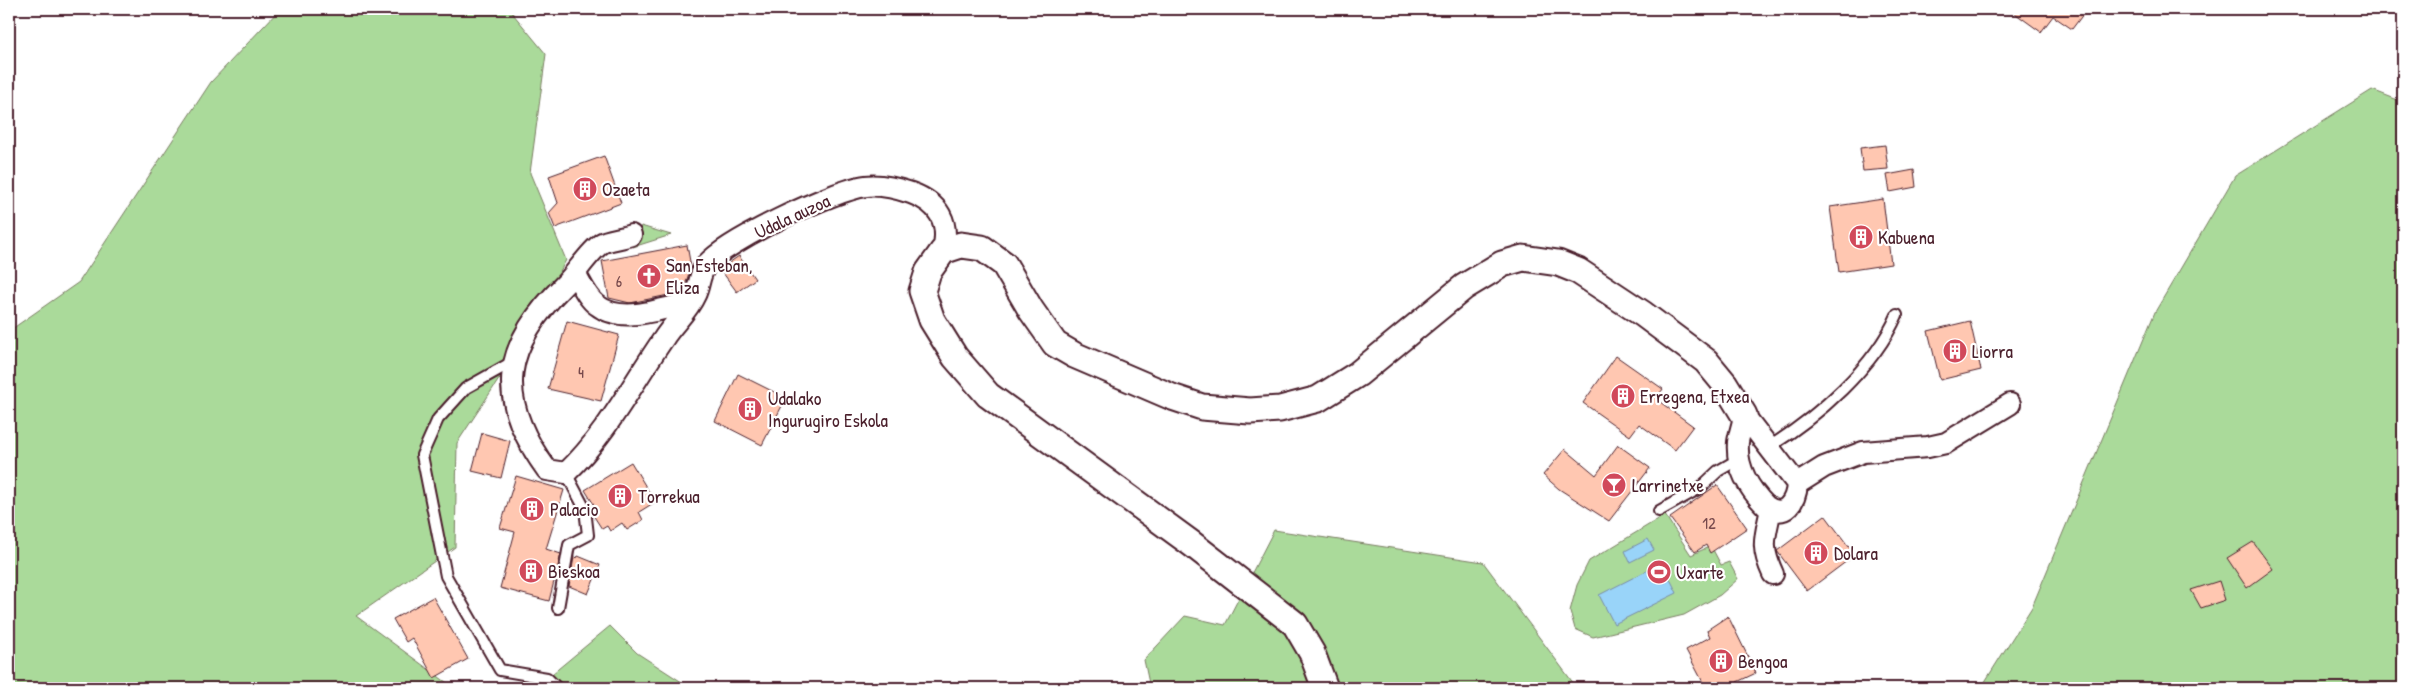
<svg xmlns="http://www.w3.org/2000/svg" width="2412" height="697" font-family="'Patrick Hand',sans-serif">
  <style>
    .green { fill: #aada9a; stroke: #7a7c62 }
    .water { fill: #99d4f9; stroke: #798ca7 }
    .building { fill: #ffc7b1; stroke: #4a1f2b }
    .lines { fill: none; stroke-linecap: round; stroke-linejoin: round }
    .service-casing { stroke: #4a1f2b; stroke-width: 14 }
    .minor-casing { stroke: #4a1f2b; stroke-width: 24 }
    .tertiary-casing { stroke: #4a1f2b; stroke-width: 29 }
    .service { stroke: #fff; stroke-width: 10 }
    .minor { stroke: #fff; stroke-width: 20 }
    .tertiary { stroke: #fff; stroke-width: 25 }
    .labels { text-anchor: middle; stroke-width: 4.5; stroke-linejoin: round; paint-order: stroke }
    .number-label { font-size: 16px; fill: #77494c }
    .poi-label { font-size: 19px; fill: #4a1f2b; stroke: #fff; text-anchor: start }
    .street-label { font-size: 19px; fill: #4a1f2b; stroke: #fff }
  </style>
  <rect width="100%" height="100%" fill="#fff"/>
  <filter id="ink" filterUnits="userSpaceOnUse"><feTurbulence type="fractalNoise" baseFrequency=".02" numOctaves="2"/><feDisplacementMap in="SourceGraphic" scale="10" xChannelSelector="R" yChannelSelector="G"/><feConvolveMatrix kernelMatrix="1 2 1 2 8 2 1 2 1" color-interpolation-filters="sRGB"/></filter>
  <g filter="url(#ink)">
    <path class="green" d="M280,9H509L546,54L530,173L566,260L517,352L457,443L455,547L356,616L454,688H9V331L79,282L211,82Z
      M2372,90L2403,102V688H1981L2032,607L2155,312L2235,176Z
      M641,226L671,235L633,247Z
      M1665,515L1691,555L1711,546L1721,565L1729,562L1738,579L1720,595L1684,615L1593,637L1575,629L1570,611L1577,585L1589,561Z
      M1274,530L1483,562L1577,688H1150L1144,660L1185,616L1225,625Z
      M610,626L637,653L691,688H535Z"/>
    <path class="water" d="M1648,539L1654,550L1630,562L1625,551Z
      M1662,563L1677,593L1614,624L1599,595Z"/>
    <path class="building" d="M2009,9H2087L2072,29L2053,16L2041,32Z
      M1885,145L1888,169L1863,171L1860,148Z
      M604,156L621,203L555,228L549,213L558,203L549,176Z
      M1914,170L1916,187L1890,192L1887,175Z
      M1883,199L1891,264L1839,272L1830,207Z
      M687,245L691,267L683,292L630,303L609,298L602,261Z
      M739,256L755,279L737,292L720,269Z
      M567,321L619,335L601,401L548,389Z
      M1970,321L1981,370L1940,380L1928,331Z
      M1616,356L1663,389L1656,399L1693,426L1675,450L1639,424L1630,436L1583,403Z
      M738,374L786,398L762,445L715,421Z
      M482,433L510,441L501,478L472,471Z
      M1618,445L1650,468L1609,521L1559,489L1543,475L1565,449L1596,475Z
      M631,462L655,502L639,512L643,520L627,530L622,523L610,531L607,526L602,529L593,515L598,511L585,490Z
      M516,476L564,490L546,549L561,554L549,601L500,588L515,532L500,528Z
      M1717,485L1747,528L1710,553L1706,545L1695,552L1670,518Z
      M1825,515L1855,555L1807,591L1777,551Z
      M2253,542L2273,569L2247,588L2227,558Z
      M578,556L600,565L588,594L569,586L574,557L577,558Z
      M2219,581L2225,600L2201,608L2191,590Z
      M433,597L468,659L434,678L412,638L406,642L393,619Z
      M1728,616L1756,673L1737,682L1740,688H1706L1686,650L1710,637L1707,630Z"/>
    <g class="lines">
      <defs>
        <path id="service" d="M514,361L466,388L438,419L422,455L446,576L500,670L547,678L557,688
          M1769,447C1817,417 1874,368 1897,315
          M1659,511L1700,488L1718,471L1739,459
          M558,608L569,545L588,535L585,509L566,473"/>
        <path id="minor" d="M631,235C624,238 607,240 602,243C590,251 577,272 566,283C503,345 493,396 547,470L566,473C607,434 632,384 664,338C673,324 688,311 695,295C700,285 699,273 707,264C728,240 834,190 866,186C881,184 896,188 911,193C939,203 950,222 943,251
          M575,273C581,283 587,298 597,305C622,325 663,308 691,302
          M1744,415L1797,484C1796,501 1785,520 1766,506C1749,489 1736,467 1738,442C1739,434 1743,424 1744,415Z
          M1797,484L1824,467L1863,452L1928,447L1946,443L2010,404
          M1771,509C1765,538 1760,546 1773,574"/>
        <path id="tertiary" d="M1325,688L1312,653L1295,624L1192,544L988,395L955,357L932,320L922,291L928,272L943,251L961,245L982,248L1004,264L1031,310L1055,344L1074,355L1172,397L1202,407L1250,411L1280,409L1318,399L1358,374L1464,287L1502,264L1523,258L1558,263L1578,271L1643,314L1706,361L1725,384L1744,415"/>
      </defs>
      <use href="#service" class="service-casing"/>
      <use href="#minor" class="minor-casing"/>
      <use href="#tertiary" class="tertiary-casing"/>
      <use href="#service" class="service"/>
      <use href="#minor" class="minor"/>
      <use href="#tertiary" class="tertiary"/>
    </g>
  </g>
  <defs>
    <symbol id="building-disc" viewBox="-11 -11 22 22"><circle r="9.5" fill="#d1495b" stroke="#fff"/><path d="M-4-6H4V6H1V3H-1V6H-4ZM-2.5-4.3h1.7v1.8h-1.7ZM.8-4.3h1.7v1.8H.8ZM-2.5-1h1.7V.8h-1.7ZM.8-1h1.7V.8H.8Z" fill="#fff"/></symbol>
    <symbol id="church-disc" viewBox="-11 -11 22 22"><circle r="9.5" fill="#d1495b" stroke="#fff"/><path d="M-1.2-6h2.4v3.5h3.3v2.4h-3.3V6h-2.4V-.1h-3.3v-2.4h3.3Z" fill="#fff"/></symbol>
    <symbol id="bar-disc" viewBox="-11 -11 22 22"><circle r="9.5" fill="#d1495b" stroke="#fff"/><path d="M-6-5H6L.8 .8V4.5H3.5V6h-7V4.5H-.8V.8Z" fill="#fff"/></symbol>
    <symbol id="stadium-disc" viewBox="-11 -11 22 22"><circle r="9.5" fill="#d1495b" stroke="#fff"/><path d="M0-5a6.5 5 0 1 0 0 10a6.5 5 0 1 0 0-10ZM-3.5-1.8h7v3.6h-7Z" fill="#fff"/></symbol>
  </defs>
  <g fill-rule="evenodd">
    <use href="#building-disc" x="571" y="175" width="28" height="28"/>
    <use href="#building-disc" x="1847" y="223" width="28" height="28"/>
    <use href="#church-disc" x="635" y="262" width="28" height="28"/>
    <use href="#building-disc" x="1941" y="337" width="28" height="28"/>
    <use href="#building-disc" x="1609" y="382" width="28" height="28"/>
    <use href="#building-disc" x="736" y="395" width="28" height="28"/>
    <use href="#bar-disc" x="1600" y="471" width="28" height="28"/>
    <use href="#building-disc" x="606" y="482" width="28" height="28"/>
    <use href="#building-disc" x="518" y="495" width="28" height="28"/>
    <use href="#building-disc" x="1802" y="539" width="28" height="28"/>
    <use href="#building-disc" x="517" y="557" width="28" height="28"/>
    <use href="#stadium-disc" x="1645" y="558" width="28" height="28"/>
    <use href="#building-disc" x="1707" y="647" width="28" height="28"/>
  </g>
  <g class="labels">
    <g class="number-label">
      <text x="619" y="287">6</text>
      <text x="581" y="378">4</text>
      <text x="1709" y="529">12</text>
    </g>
    <g class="poi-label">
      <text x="602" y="196">Ozaeta</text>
      <text x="1878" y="244">Kabuena</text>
      <text x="666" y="272">San Esteban,<tspan x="666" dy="22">Eliza</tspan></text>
      <text x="1972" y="358">Liorra</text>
      <text x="1640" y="403">Erregena, Etxea</text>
      <text x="768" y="405">Udalako<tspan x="768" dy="22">Ingurugiro Eskola</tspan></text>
      <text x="1632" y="492">Larrinetxe</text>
      <text x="638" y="503">Torrekua</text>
      <text x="550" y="516">Palacio</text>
      <text x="1834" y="560">Dolara</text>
      <text x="548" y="578">Bieskoa</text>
      <text x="1676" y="579">Uxarte</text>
      <text x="1738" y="668">Bengoa</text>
    </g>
    <g class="street-label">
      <text transform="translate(792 216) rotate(-25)" y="7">Udala auzoa</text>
    </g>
  </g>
  <rect width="2412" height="697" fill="none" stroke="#fff" stroke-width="30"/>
  <rect x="15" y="15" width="2382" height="667" fill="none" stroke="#4a1f2b" stroke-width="2" filter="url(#ink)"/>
</svg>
